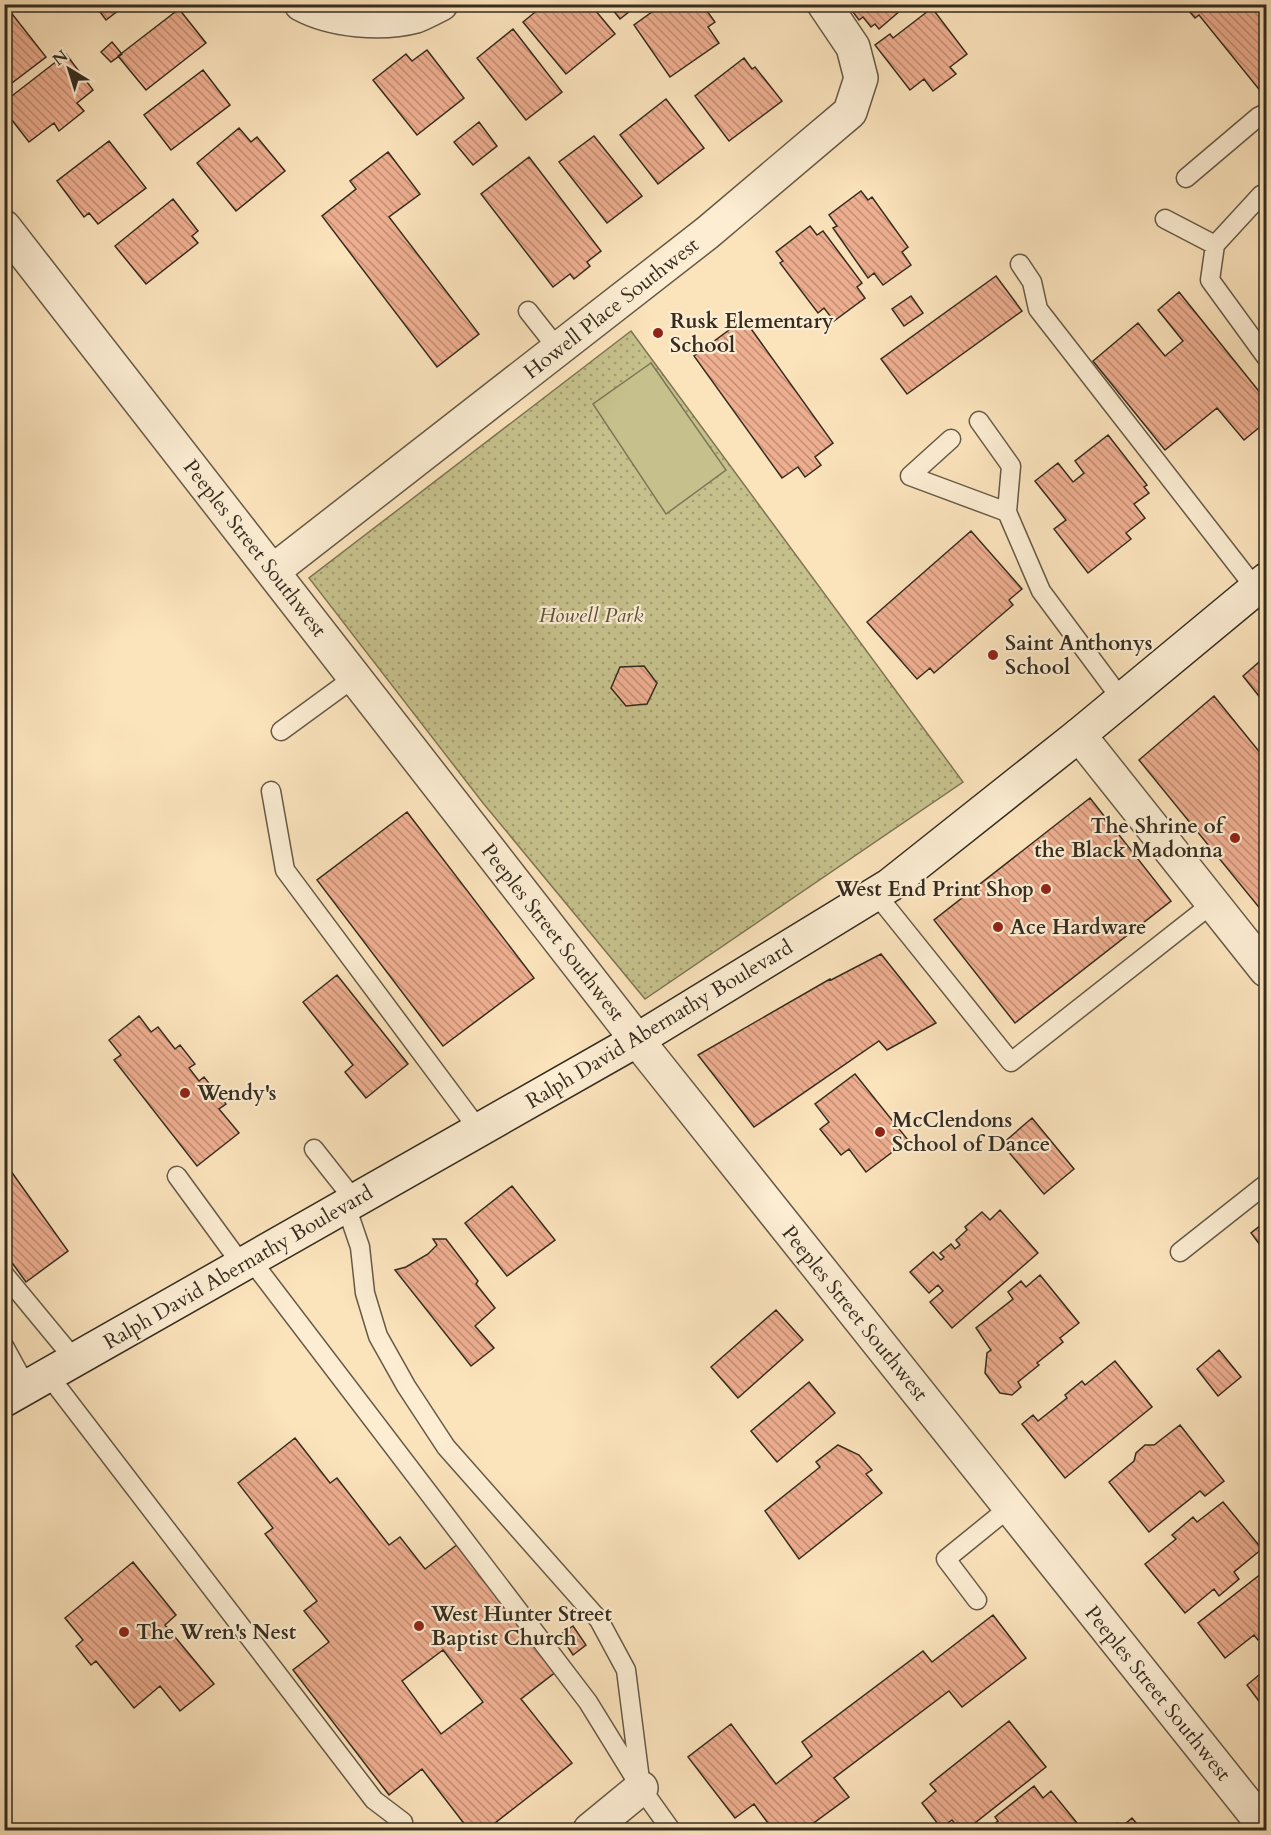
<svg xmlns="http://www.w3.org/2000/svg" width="1271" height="1835" font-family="Cardo,serif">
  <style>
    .park { fill: url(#park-dots); stroke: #7e7656; stroke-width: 1.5 }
    .pitch { fill: #c6c18c; stroke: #7e7656; stroke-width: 1.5 }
    .building { fill: url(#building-back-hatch); stroke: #352c1f; stroke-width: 1.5; fill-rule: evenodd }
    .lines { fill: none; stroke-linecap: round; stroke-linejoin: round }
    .lane-casing { stroke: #665a46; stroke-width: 21 }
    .street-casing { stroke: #665a46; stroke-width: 36 }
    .secondary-casing { stroke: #352c1f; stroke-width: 36 }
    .lane { stroke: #fcedd3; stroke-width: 18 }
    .street { stroke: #fcedd3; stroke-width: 33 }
    .secondary { stroke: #fcedd3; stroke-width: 33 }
    .poi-dot { fill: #8f2418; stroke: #fcedd3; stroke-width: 2 }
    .labels { text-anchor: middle; stroke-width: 4.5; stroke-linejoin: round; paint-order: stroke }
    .street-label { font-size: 21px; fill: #352c1f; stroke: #fcedd3 }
    .poi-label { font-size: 21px; font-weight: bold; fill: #352c1f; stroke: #fcedd3; text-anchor: start }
    .park-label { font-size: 21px; font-style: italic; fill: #59513a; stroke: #fcedd3 }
  </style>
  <defs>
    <pattern id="park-dots" width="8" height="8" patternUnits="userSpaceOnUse" patternTransform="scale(1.5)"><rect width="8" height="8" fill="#c6c18c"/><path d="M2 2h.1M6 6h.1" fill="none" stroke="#a29d72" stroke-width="1.8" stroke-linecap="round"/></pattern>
    <pattern id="building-back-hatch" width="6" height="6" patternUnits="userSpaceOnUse" patternTransform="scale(1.5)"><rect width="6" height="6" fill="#eeae90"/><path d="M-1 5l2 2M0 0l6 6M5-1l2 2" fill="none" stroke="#c28e75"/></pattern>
  </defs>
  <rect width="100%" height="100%" fill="#fbe3bc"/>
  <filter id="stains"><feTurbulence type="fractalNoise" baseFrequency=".00333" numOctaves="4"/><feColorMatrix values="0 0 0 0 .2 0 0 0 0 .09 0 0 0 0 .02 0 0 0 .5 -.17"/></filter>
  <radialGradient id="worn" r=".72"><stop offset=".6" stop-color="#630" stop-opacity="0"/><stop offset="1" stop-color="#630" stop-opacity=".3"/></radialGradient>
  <path class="park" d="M631,331L963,782L645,999L483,803L309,578Z"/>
  <path class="pitch" d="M651,363L726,470L666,514L593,404Z"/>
  <path class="building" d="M94,4H127L106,20Z
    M545,4H590L615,34L566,74L523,22Z
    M608,4H639L620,19Z
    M663,4H702L715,22L708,27L719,43L670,77L634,25Z
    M847,4H908L879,29L875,24L871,27L863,17L859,20Z
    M1183,4H1266V98L1199,15L1195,18Z
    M932,8L967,54L950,67L956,74L933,91L924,79L910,90L875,45L890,34L893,38Z
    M179,9L206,43L146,90L118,56Z
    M9,10L46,57L4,89V13Z
    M513,29L562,92L526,120L477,58Z
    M112,42L122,54L111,62L101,52Z
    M427,50L464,98L417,135L373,80L406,54L412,61Z
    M66,54L93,90L77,103L84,111L59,131L54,123L29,142L4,110V102Z
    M744,58L752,69L755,67L782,101L729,141L695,96Z
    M203,70L230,105L171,150L144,115Z
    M666,99L704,148L658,184L620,135Z
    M479,122L497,146L473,165L454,142Z
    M239,128L251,142L257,137L285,171L236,211L197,163Z
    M594,136L642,196L607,223L559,162Z
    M109,141L146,188L98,224L89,213L84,217L57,181Z
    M388,152L420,194L389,217L479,334L437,367L322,216L356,189L350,181Z
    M529,157L601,251L587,262L590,266L574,279L570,274L553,287L481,194Z
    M861,191L868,200L872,197L908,247L902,252L911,265L883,285L874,273L868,278L833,228L837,226L829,215Z
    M173,199L198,231L192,236L198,243L146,284L115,246Z
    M810,226L817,235L823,231L862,283L857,287L865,298L834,321L824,308L818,313L780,263L783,261L776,252Z
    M996,276L1022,311L907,394L881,359Z
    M1179,292L1266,400V422L1244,440L1217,408L1165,450L1093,361L1138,323L1165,356L1183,341L1158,310Z
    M911,296L923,313L904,326L892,309Z
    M744,319L833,443L815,457L821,465L805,477L798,467L782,478L694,356Z
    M1108,435L1147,485L1144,487L1149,493L1134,504L1145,518L1126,533L1131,539L1088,573L1054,529L1066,520L1035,481L1058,463L1073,482L1084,473L1075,461Z
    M971,531L1022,589L1009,600L1013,605L934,673L930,668L917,679L867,622Z
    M1266,656V705L1243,676Z
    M644,666L657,683L647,704L626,706L611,688L620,667Z
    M1214,696L1266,760V916L1139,760Z
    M1090,798L1171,901L1015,1023L934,920Z
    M407,812L534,978L443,1046L317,880Z
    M881,954L936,1023L887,1050L879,1041L754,1127L698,1055L830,979L831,980Z
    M337,975L408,1064L366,1098L345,1072L353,1065L303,1002Z
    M139,1016L151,1032L158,1027L175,1049L180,1045L195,1064L189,1068L199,1081L204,1077L226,1104L219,1109L239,1133L197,1166L114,1060L121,1055L109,1040Z
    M855,1074L908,1140L866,1172L849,1149L841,1155L820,1129L829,1122L815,1104Z
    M1032,1118L1074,1169L1044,1194L1002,1144Z
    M8,1167L68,1251L26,1282L4,1252V1170Z
    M512,1186L555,1240L507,1276L465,1223Z
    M1000,1210L1038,1253L952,1328L930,1302L943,1291L938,1285L929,1293L910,1272L933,1252L941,1260L944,1257L940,1253L951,1244L955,1249L960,1245L956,1240L967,1230L965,1227L982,1212L990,1220Z
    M1266,1221V1253L1251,1233Z
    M433,1239H446L478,1281L476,1284L495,1308L475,1326L494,1348L471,1366L395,1270L406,1267L428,1254L437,1245Z
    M1040,1275L1079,1323L1060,1338L1063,1342L1037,1363L1039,1365L1018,1382L1021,1387L1012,1395L1000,1393L985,1373L987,1353L991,1350L976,1328L1013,1299L1008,1292L1021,1281L1026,1287Z
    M776,1310L803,1340L738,1398L711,1367Z
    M1219,1350L1241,1377L1218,1396L1197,1369Z
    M1115,1361L1152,1407L1065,1478L1022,1424L1033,1415L1038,1421L1067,1398L1065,1395L1082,1381L1085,1385Z
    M809,1382L835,1413L777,1462L751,1431Z
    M1180,1425L1224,1481L1205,1496L1200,1491L1149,1532L1109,1482L1134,1461L1136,1453L1145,1445H1154Z
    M295,1438L330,1483L337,1478L389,1545L400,1537L425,1569L458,1544L557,1671L521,1699L572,1763L486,1830H469L422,1769L389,1795L293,1670L329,1642L304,1611L317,1601L265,1534L273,1528L238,1483ZM443,1650L483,1702L441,1734L402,1681Z
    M838,1445L859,1455L872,1470L866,1474L882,1493L799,1559L765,1511L820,1467L816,1462Z
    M1223,1502L1262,1549L1234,1572L1239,1579L1219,1596L1214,1589L1185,1613L1145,1564L1176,1539L1172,1535L1193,1517L1197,1522Z
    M133,1562L176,1615L165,1625L214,1684L180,1711L160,1686L134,1708L96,1661L91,1665L76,1646L83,1640L65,1618Z
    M1266,1570V1633L1258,1640L1254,1635L1225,1658L1198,1623Z
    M993,1615L1026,1658L962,1707L949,1691L834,1778L849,1797L804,1830H773L754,1804L735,1818L688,1757L731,1724L776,1784L812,1756L802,1742L923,1651L932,1662Z
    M573,1626L586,1645L573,1655L560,1635Z
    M1266,1669V1700L1261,1704L1247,1685Z
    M1009,1721L1046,1767L966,1830H960L952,1820L941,1828L922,1803L936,1791L930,1784Z
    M1034,1786L1043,1798L1051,1791L1077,1823L1068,1830H987L998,1821L995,1817Z
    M1132,1818L1142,1830H1107L1117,1823L1120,1828Z"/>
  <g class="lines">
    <defs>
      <path id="lane" d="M1186,178L1258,117L1266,113
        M1266,193L1261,195L1215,245L1210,280L1266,357
        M1165,219L1215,245
        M1020,264L1032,282L1038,309L1256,589
        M528,311L558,349
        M979,421L1011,466L1007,512
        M951,439L910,476L1007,512L1041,591L1122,700
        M281,731L355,677
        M271,791L285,870L479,1130
        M876,894L1011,1062L1213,903
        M314,1149L355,1201
        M177,1176L242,1265
        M346,1206L360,1247L365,1293L378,1336L406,1386L446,1447L599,1620L626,1670L640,1780
        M1180,1252L1266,1184
        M251,1260L588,1702L641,1788L671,1830
        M4,1274L75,1360
        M4,1346L27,1388
        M49,1376L374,1800L403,1822
        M977,1600L946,1559L1010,1507"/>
      <path id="street" d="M301,4C332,21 382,25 416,16C424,13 433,8 441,4
        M4,227L637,1040L1266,1828
        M273,571L707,233L850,112L861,78L853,47L824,4
        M1079,735L1266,970
        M590,1830L641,1788"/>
      <path id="secondary" d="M4,1400L637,1040L890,885L1079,735L1266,580"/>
    </defs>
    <use href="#lane" class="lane-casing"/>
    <use href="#street" class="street-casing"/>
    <use href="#secondary" class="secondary-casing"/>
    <use href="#lane" class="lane"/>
    <use href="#street" class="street"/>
    <use href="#secondary" class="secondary"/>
  </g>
  <g class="poi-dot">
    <circle cx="658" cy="333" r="6"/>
    <circle cx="993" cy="655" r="6"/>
    <circle cx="1235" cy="838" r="6"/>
    <circle cx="1046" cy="889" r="6"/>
    <circle cx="998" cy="927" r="6"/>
    <circle cx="185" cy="1093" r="6"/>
    <circle cx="880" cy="1132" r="6"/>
    <circle cx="419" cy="1626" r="6"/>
    <circle cx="124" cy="1632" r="6"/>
  </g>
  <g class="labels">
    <g class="street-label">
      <text transform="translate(611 308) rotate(-38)" y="7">Howell Place Southwest</text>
      <text transform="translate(255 548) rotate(52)" y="7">Peeples Street Southwest</text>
      <text transform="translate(553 932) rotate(52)" y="7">Peeples Street Southwest</text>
      <text transform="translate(659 1024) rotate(-31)" y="7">Ralph David Abernathy Boulevard</text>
      <text transform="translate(238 1267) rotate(-30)" y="7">Ralph David Abernathy Boulevard</text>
      <text transform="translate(855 1313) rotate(51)" y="7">Peeples Street Southwest</text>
      <text transform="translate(1158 1693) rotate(51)" y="7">Peeples Street Southwest</text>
    </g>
    <g class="poi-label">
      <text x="670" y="328">Rusk Elementary<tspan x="670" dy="24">School</tspan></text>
      <text x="1005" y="650">Saint Anthonys<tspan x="1005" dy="24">School</tspan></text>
      <text x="1223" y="833" text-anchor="end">The Shrine of<tspan x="1223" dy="24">the Black Madonna</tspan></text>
      <text x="1034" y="896" text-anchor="end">West End Print Shop</text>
      <text x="1010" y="934">Ace Hardware</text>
      <text x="197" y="1100">Wendy's</text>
      <text x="892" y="1127">McClendons<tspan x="892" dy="24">School of Dance</tspan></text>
      <text x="431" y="1621">West Hunter Street<tspan x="431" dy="24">Baptist Church</tspan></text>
      <text x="136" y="1639">The Wren's Nest</text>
    </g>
    <g class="park-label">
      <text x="591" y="622">Howell Park</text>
    </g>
  </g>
  <rect width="1271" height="1835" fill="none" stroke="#fbe3bc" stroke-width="24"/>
  <rect x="6" y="6" width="1259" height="1823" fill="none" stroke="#352c1f" stroke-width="3"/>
  <rect x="12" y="12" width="1247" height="1811" fill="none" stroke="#352c1f" stroke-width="1.5"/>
  <g transform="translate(69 69) rotate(322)" stroke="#fcedd3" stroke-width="4.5" paint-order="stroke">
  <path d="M0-4.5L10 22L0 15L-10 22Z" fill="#352c1f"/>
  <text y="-9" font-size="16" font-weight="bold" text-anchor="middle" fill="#352c1f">N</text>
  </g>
  <rect width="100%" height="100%" filter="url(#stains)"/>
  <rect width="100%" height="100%" fill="url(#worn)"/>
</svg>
